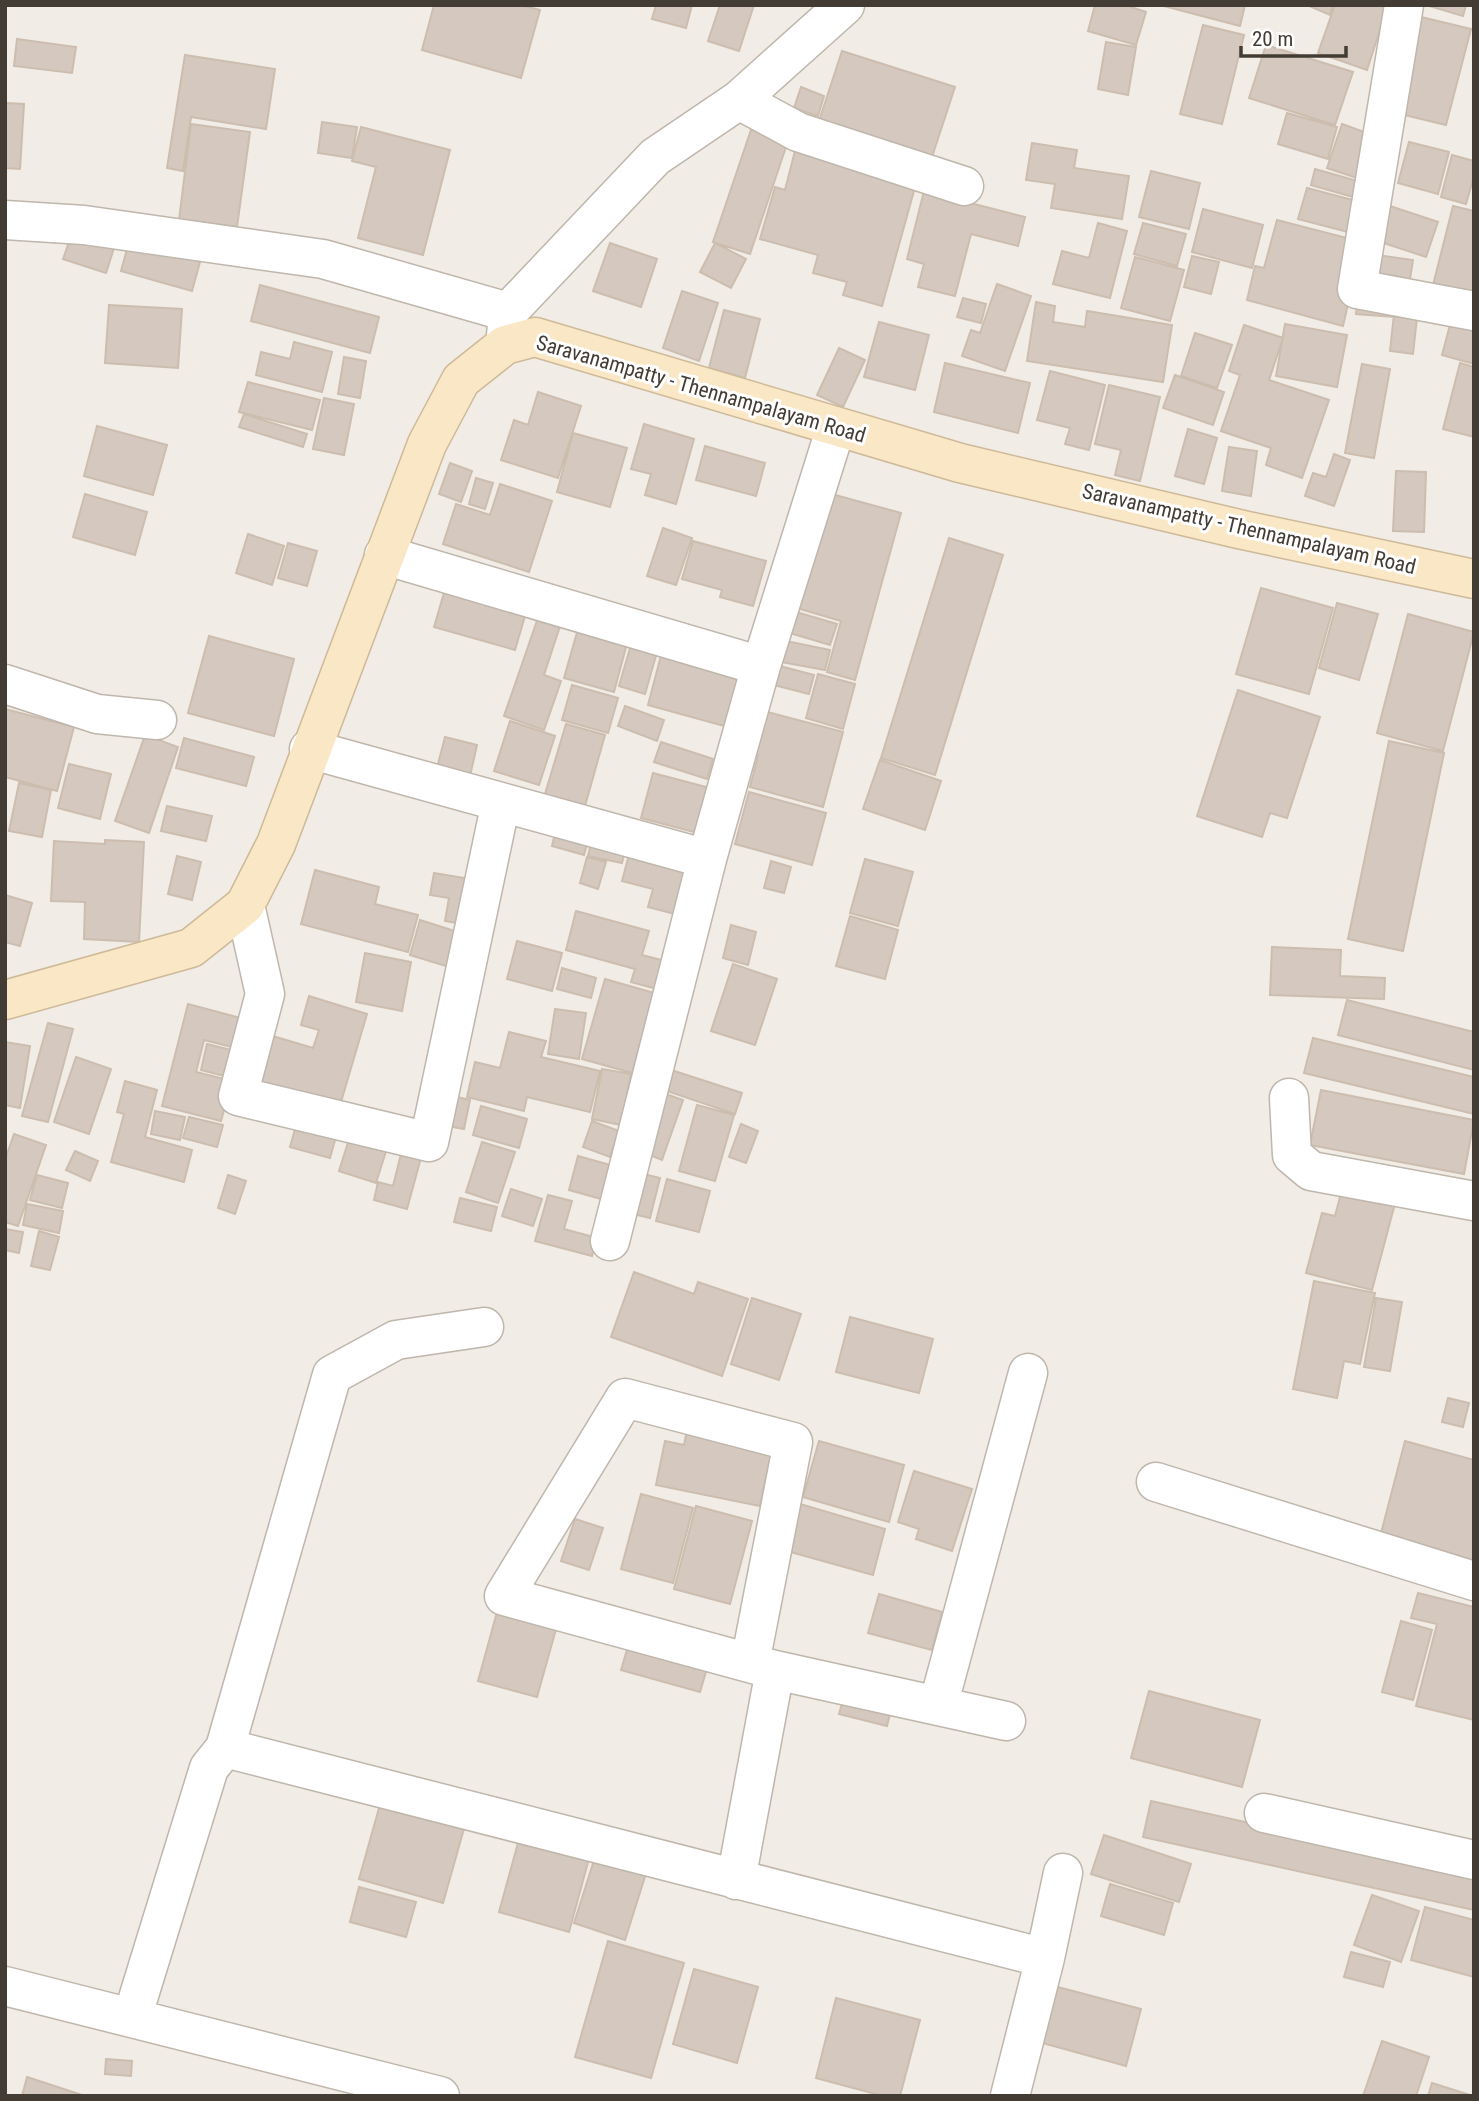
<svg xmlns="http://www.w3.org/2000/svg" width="1479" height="2101" font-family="'Roboto Condensed',sans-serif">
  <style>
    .building { fill: #d5c9bf; stroke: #ccbdaf; stroke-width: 2 }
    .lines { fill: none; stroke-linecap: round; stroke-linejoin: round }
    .minor-casing { stroke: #bfb6ac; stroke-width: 41 }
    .secondary-casing { stroke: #ceb998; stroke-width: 41 }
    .minor { stroke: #fff; stroke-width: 38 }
    .secondary { stroke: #fae7c6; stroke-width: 38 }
    .labels { text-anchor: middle; stroke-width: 6; stroke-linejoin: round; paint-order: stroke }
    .street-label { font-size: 21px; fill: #433c35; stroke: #fff }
  </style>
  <rect width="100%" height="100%" fill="#f1ece5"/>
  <path class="building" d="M434,5H521L540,10L521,78L422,50Z
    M656,5H692L686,28L652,19Z
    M720,5H754L739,51L708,41Z
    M1095,5H1125L1146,12L1136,45L1088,31Z
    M1160,5H1245L1240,26Z
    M1307,5H1333L1330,15Z
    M1335,5H1388L1367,70L1318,53Z
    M1426,5H1466L1463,16Z
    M1417,16L1471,29L1446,125L1392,112Z
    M1203,25L1244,35L1222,124L1180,114Z
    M17,39L76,47L72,73L14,66Z
    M1106,42L1136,47L1128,95L1098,89Z
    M1266,45L1353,72L1335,125L1249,98Z
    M842,51L955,87L929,166L816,130Z
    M185,55L275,69L266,129L191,117L183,171L167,168Z
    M801,87L824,96L818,116L794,108Z
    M5,103L24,104L20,169L5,168Z
    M1287,113L1337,127L1328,159L1278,144Z
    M322,122L357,127L352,158L318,153Z
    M191,124L250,132L237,227L179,220Z
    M753,124L790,135L750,254L713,242Z
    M1342,124L1378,137L1363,180L1327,168Z
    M361,127L450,150L423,255L358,238L376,167L352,161Z
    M1409,142L1449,152L1438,194L1398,183Z
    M1032,143L1077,150L1074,168L1129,176L1122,219L1051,208L1055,184L1026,180Z
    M796,147L917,180L882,306L843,295L847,282L813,273L818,255L760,239L775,187L785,190Z
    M1452,155L1474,161V176L1466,204L1441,197Z
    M1315,169L1364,183L1360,199L1311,185Z
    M1151,171L1200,183L1189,229L1139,217Z
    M1307,188L1360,202L1352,233L1298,219Z
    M924,191L1025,217L1018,246L971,234L955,296L918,287L924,264L907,259Z
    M1384,204L1438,222L1426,257L1372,239Z
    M1453,206L1474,211V308L1430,297Z
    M1203,209L1263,225L1252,268L1192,252Z
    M1277,220L1362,242L1343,326L1247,300L1255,266L1264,268Z
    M1098,223L1127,231L1110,298L1053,284L1062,251L1089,258Z
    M1143,223L1186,234L1177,266L1134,254Z
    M74,228L114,248L106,273L63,259Z
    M132,231L203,251L192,291L121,271Z
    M610,243L657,259L641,307L593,291Z
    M715,243L746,259L731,288L700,272Z
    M1370,254L1413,260L1409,285L1367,278Z
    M1192,256L1219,262L1211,294L1184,287Z
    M1135,257L1184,270L1170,321L1121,308Z
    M997,284L1031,296L1005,371L962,356L971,330L980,333Z
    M260,285L379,317L370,353L251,321Z
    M682,291L718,303L699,361L663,348Z
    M1358,296L1395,299L1394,317L1356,314Z
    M963,298L986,304L981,323L957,317Z
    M1036,302L1055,306L1053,322L1085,327L1087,311L1172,325L1163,382L1027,361Z
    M109,305L182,309L178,368L105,363Z
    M1395,305L1418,308L1413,354L1390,351Z
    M724,310L760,319L745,378L709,368Z
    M1454,310L1474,315V364L1442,355Z
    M879,322L929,335L915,390L864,377Z
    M1285,324L1347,335L1337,387L1276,376Z
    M1244,325L1283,338L1269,380L1329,400L1302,478L1266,465L1271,448L1221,431L1240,375L1229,371Z
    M1195,333L1232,345L1217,388L1181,376Z
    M294,342L332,352L322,392L256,375L261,352L290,359Z
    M839,348L865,360L843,407L817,395Z
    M344,357L366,361L360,398L338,394Z
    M945,363L1030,383L1018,433L934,412Z
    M1460,363L1474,367V437L1443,429Z
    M1362,364L1390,369L1374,458L1345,453Z
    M1050,371L1105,385L1089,450L1065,444L1070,428L1037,420Z
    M1175,375L1224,392L1213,425L1163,408Z
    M248,382L320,400L312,430L239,412Z
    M1109,385L1160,397L1140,481L1115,475L1121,450L1095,444Z
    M538,392L581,406L558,478L501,460L514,420L528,425Z
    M324,398L354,404L344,455L313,449Z
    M244,414L307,434L303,447L239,427Z
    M644,424L694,439L676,504L645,495L651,474L631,469Z
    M97,426L167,445L153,495L84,476Z
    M1188,429L1217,438L1204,484L1175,476Z
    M573,433L627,448L610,507L557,492Z
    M705,446L765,463L756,496L696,480Z
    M1229,447L1257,451L1251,496L1222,491Z
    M1334,454L1350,460L1334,506L1305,496L1313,473L1326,477Z
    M450,463L472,471L461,502L439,494Z
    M1396,471L1426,472L1424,532L1393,531Z
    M476,478L493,483L485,509L469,504Z
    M500,484L552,501L529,572L443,544L456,504L490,515Z
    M828,493L901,513L855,680L827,672L841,621L797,608Z
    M85,494L147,512L135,555L73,537Z
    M663,528L692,538L676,585L647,576Z
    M248,534L284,546L272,585L236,573Z
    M949,538L1003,555L935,775L881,758Z
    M693,541L766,561L753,606L720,597L722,590L682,579Z
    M288,543L317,551L307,586L278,578Z
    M446,586L527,609L515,650L434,627Z
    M1261,588L1333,608L1309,694L1236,674Z
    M1337,603L1378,614L1359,680L1319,668Z
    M540,612L562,620L544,675L561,681L544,730L504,716Z
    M796,612L837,624L830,645L790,633Z
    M1408,614L1474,632L1443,751L1377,733Z
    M580,622L629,636L614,692L564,678Z
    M209,636L294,659L274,736L188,713Z
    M633,638L659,645L645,694L619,686Z
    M786,641L830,650L825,670L781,662Z
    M663,648L744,671L728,727L648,705Z
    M776,665L814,675L809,694L770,684Z
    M818,674L855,684L843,729L806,718Z
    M572,685L618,698L608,733L562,720Z
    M1238,690L1320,717L1287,818L1270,813L1262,837L1197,816Z
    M625,706L664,720L657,741L618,726Z
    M5,709L74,727L57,791L5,777Z
    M756,709L843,732L823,807L750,787L758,756L744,752Z
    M510,721L555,736L539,785L494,771Z
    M566,724L605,735L585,806L545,794Z
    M145,735L178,747L149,833L115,821Z
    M445,737L477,745L470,776L437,768Z
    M184,738L254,757L246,786L176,768Z
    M1389,741L1444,753L1403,951L1348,939Z
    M661,742L713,759L707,779L654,762Z
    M880,760L941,781L925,830L863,809Z
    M69,764L111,774L100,819L58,808Z
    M653,773L721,791L709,836L641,818Z
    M19,783L51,790L42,837L9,831Z
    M749,792L826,813L812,865L735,844Z
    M167,806L212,816L206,841L161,831Z
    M558,820L591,829L584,855L552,846Z
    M594,831L628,837L622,863L588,856Z
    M105,840L144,842L139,942L84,939L85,902L51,901L54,841L105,844Z
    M633,840L691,857L675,914L648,907L653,889L622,881Z
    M177,856L201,862L192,900L168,894Z
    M587,857L606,862L598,889L580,883Z
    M865,859L913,872L898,926L850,913Z
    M771,861L791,867L784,893L764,888Z
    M315,870L379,887L375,904L418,915L408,952L301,924Z
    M434,873L476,880L468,925L445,921L449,898L430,895Z
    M5,895L32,903L20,946L5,942Z
    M576,911L649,931L642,955L665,961L657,989L631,982L635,969L566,950Z
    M850,916L898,930L885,979L836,966Z
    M420,920L467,935L456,969L410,955Z
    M731,925L756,932L748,965L723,958Z
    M517,941L562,953L552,991L507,979Z
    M1272,947L1341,950L1340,976L1385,978L1384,999L1270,995Z
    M365,953L411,962L402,1011L356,1002Z
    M733,964L777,979L755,1045L711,1031Z
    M562,968L596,978L591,998L557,989Z
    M605,979L654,993L632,1073L582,1059Z
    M309,996L367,1014L338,1112L250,1085L266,1034L313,1048L319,1030L301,1025Z
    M1347,1000L1474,1032V1070L1338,1035Z
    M188,1004L248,1020L240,1049L204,1040L196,1072L232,1081L221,1121L162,1106Z
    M555,1009L586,1013L579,1059L548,1054Z
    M48,1023L73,1029L48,1122L22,1116Z
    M509,1032L546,1041L541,1057L600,1071L590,1112L527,1097L524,1111L467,1097L475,1062L500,1068Z
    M1313,1038L1474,1077V1114L1304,1073Z
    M5,1042L30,1046L20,1108L5,1105Z
    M207,1044L243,1053L236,1079L201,1070Z
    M76,1057L111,1069L89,1134L54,1122Z
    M662,1067L742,1093L735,1114L655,1087Z
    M602,1069L631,1074L621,1125L592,1119Z
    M125,1081L157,1090L145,1137L192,1150L184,1182L111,1162L124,1114L117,1112Z
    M1321,1090L1474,1120L1464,1174L1310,1145Z
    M663,1093L683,1100L662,1160L642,1152Z
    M453,1096L470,1100L464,1129L447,1126Z
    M697,1105L734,1115L715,1181L679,1171Z
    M481,1106L527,1119L519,1148L473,1135Z
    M155,1111L185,1117L180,1140L151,1134Z
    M299,1115L339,1126L330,1158L290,1147Z
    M189,1117L223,1125L217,1147L183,1138Z
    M592,1121L619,1131L610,1157L583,1147Z
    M741,1124L758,1131L746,1163L729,1157Z
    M351,1133L388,1145L376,1183L339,1171Z
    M14,1134L46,1145L18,1226L5,1222V1160Z
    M405,1138L425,1143L407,1209L374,1200L378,1182L393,1186Z
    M482,1142L515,1152L498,1203L466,1192Z
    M75,1151L98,1161L90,1181L66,1170Z
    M578,1156L610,1165L601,1199L569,1190Z
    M639,1173L660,1178L650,1218L629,1213Z
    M37,1175L68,1183L62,1208L30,1200Z
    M228,1175L246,1181L235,1214L218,1208Z
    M667,1179L710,1191L699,1232L656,1221Z
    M1344,1182L1397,1196L1372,1290L1306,1273L1322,1213L1335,1216Z
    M511,1189L542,1199L533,1226L502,1216Z
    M548,1195L572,1201L564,1229L597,1238L592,1256L535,1241Z
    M460,1198L497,1207L491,1231L454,1222Z
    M27,1204L63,1211L59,1233L23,1225Z
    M5,1229L23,1232L19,1253L5,1250Z
    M39,1231L59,1237L50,1270L31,1266Z
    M634,1272L694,1294L698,1282L748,1299L722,1376L611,1337Z
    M1314,1281L1375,1293L1360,1364L1344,1361L1337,1398L1293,1389Z
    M752,1298L801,1314L779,1380L731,1364Z
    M1376,1298L1402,1302L1390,1371L1364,1367Z
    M850,1317L933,1339L919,1393L836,1372Z
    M1448,1398L1469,1403L1463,1427L1442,1422Z
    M689,1421L774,1440L760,1506L656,1485L665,1441L684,1445Z
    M819,1441L904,1465L889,1522L803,1497Z
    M1405,1441L1474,1460V1570L1378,1545Z
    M914,1471L972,1489L952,1551L916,1539L919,1529L898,1522Z
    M641,1494L693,1508L673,1583L621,1569Z
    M800,1504L885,1529L873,1575L787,1551Z
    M696,1506L752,1521L730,1604L674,1589Z
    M575,1519L603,1528L589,1570L561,1561Z
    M1418,1593L1474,1607V1720L1416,1706L1437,1624L1411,1618Z
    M879,1594L942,1612L932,1650L868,1633Z
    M499,1605L558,1622L537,1697L478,1681Z
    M1401,1621L1432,1630L1413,1700L1382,1692Z
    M629,1643L708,1665L700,1692L621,1670Z
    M1149,1691L1260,1720L1242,1787L1131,1758Z
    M845,1693L892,1706L887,1726L839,1714Z
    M383,1794L467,1818L443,1903L359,1879Z
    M1151,1801L1474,1873V1910L1143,1837Z
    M521,1832L591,1851L569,1932L499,1912Z
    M1104,1835L1191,1864L1179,1902L1091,1874Z
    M597,1851L648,1867L625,1940L574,1923Z
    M1110,1884L1173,1903L1164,1935L1101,1916Z
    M359,1887L416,1902L406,1937L350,1922Z
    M1372,1895L1419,1911L1401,1962L1354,1945Z
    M1425,1907L1474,1920V1977L1411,1960Z
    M608,1941L684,1963L651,2078L575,2057Z
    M1351,1952L1390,1962L1383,1987L1344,1977Z
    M694,1969L758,1987L737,2063L673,2044Z
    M1054,1986L1141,2009L1126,2066L1039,2042Z
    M836,1998L920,2020L900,2096H883L816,2078Z
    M1382,2041L1429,2057L1416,2096H1363Z
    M106,2059L132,2061L131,2076L105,2074Z
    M27,2077L85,2096H22Z
    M1432,2083L1473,2096H1428Z"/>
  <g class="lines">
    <defs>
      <path id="minor" d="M1404,5L1357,289L1474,311
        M739,100L798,132L964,186
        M5,220L84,225L323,259L508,312
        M506,336L508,312L655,157L739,100L845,5
        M384,555L761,666
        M5,684L97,714L157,720
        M309,749L707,859
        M245,905L265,994L238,1096L429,1142L501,802
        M1289,1098L1292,1155L1311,1171L1474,1201
        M610,1241L707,859L761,666L836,427
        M1156,1482L1474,1581
        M775,1670L1006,1721
        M938,1706L1028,1373
        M225,1748L332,1375L396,1340L484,1327
        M1264,1813L1474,1860
        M736,1880L775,1670L504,1596L625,1398L793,1442L750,1663
        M5,1986L440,2096
        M132,2018L209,1768L225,1748L1045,1958
        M1010,2096L1045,1958L1063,1873"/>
      <path id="secondary" d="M5,1000L191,948L245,905L276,844L427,444L461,380L505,345L535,337L960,463L1243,530L1474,579"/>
    </defs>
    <use href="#minor" class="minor-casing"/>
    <use href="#secondary" class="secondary-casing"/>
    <use href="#minor" class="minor"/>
    <use href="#secondary" class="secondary"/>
  </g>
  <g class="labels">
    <g class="street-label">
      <text transform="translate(701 389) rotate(16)" y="7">Saravanampatty - Thennampalayam Road</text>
      <text transform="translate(1249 529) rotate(13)" y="7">Saravanampatty - Thennampalayam Road</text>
    </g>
  </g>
  <rect width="1479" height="2101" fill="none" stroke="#433c35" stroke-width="14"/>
  <path d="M1241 46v10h105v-10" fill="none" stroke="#433c35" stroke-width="3.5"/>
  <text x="1252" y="46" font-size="21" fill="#433c35" stroke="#ffffff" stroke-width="5" paint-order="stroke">20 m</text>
</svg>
